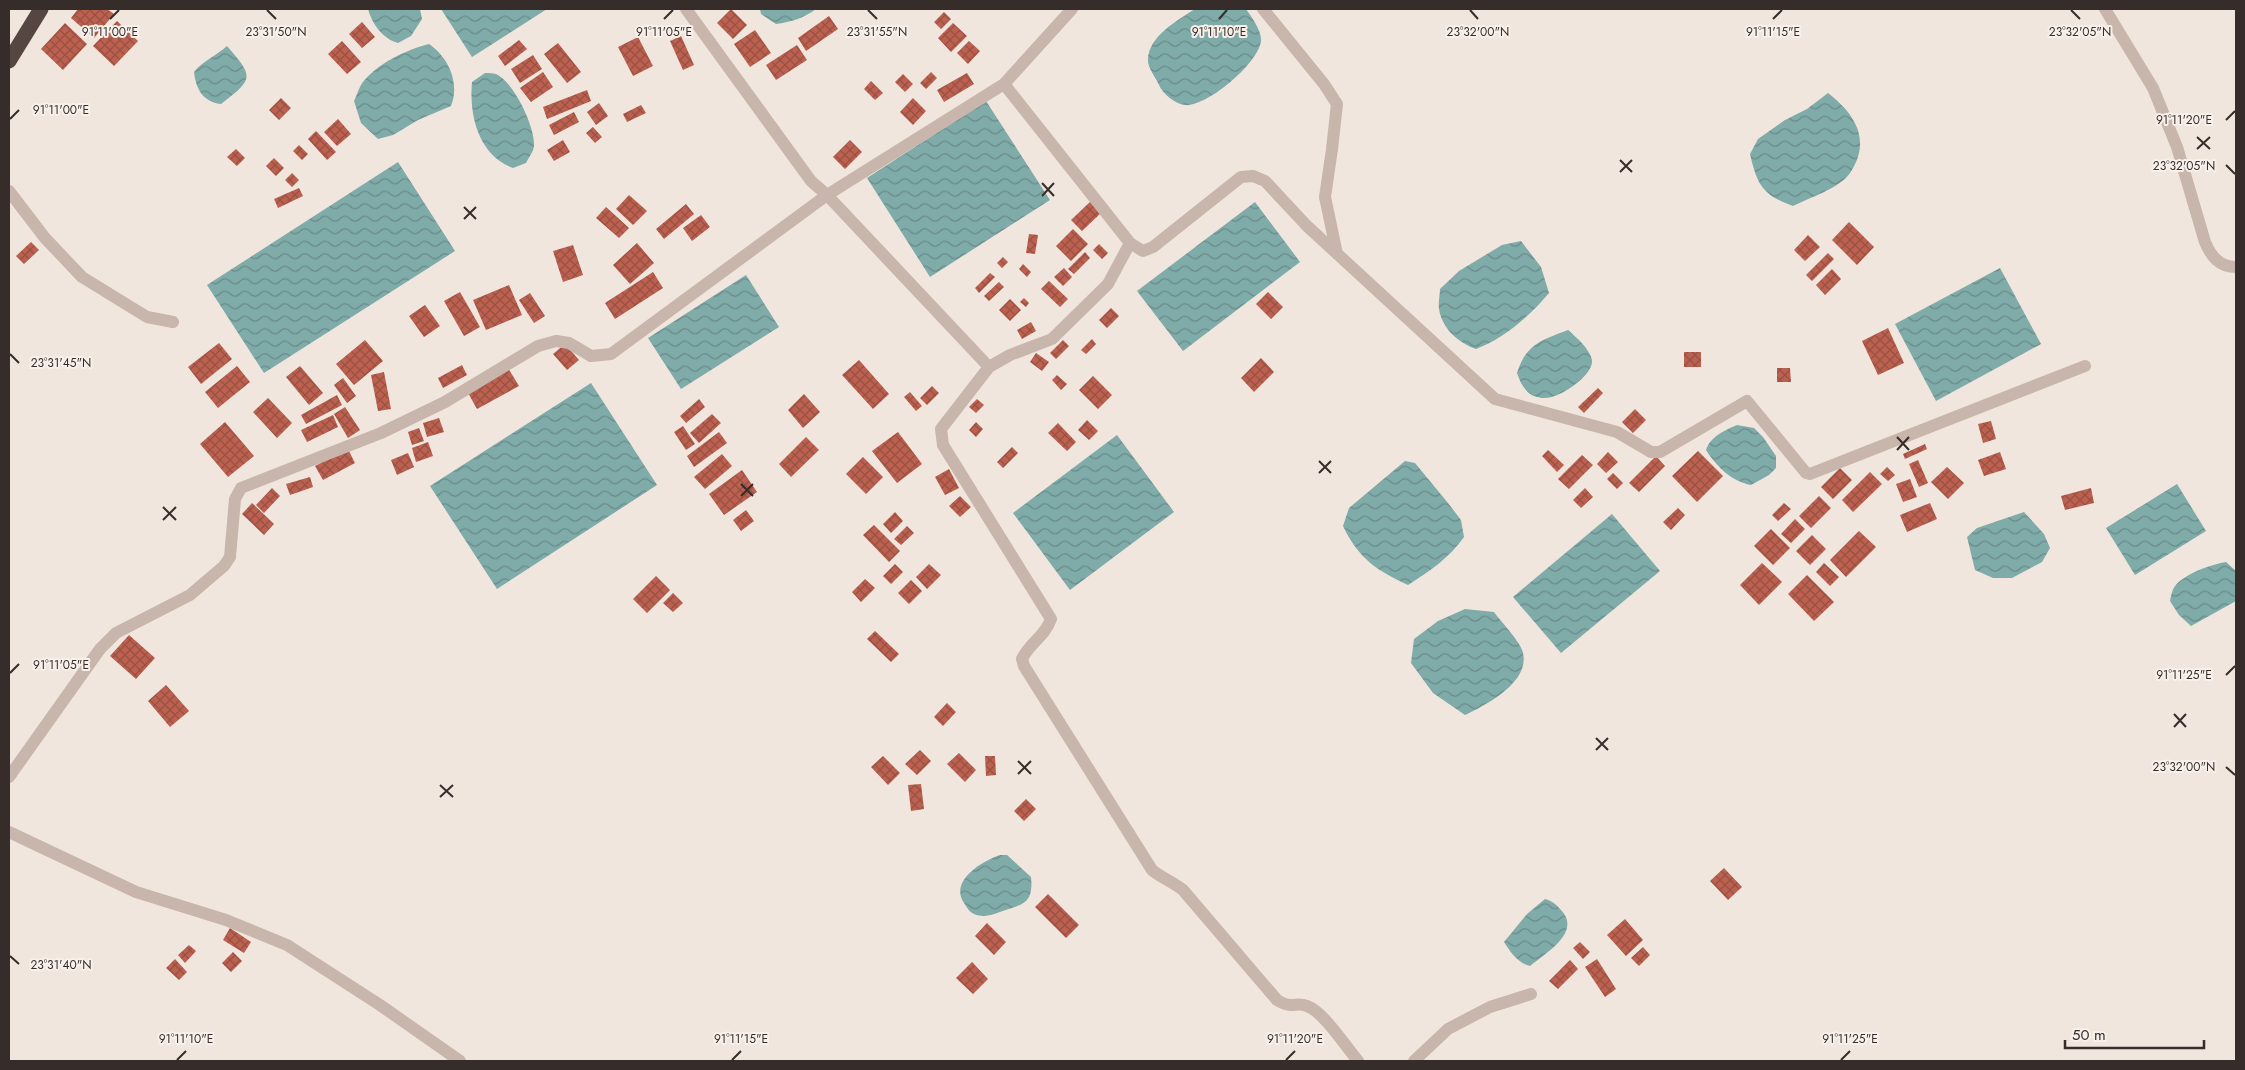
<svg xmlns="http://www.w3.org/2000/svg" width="2245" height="1070" font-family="Jost,sans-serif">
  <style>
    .water { fill: url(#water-waves) }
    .building { fill: url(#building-cross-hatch) }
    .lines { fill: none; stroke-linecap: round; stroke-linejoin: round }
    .minor { stroke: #c8b5ab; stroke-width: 12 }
    .highway { stroke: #564641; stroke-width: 15 }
    .ticks { fill: none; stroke: #362c29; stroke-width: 2 }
    .ticks-label { font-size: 12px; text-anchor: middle; fill: #362c29; stroke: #f8f0ea; stroke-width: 4; stroke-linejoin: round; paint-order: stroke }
  </style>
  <defs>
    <pattern id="water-waves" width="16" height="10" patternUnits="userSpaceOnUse" patternTransform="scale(1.25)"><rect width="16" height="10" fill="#7faba9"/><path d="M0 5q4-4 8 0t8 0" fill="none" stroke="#698b8a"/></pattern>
    <pattern id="building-cross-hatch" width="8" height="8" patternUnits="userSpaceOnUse" patternTransform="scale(1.25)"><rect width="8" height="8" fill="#bc6150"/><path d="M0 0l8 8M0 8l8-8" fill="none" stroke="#9a5042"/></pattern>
  </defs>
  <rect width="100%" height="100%" fill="#f0e6de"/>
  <path class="water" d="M368,9H420L422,19L411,36L398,43C383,39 372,24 368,9Z
    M441,9H547L472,57Z
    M760,9H816C804,18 791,22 776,24L761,14Z
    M1195,9H1246C1251,16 1261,30 1261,39C1262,61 1206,108 1185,105C1175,104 1163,94 1159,85C1156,78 1148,68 1148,61C1147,37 1178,20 1195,9Z
    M429,44C449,58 460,83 451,106L418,120L393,135L378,139L361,123L354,101C357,95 359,87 363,82C378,63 406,50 429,44Z
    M227,46C254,77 254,79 221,104C203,102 196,89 194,72C204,60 216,56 227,46Z
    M485,73C489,73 493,73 496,74C514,82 535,127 534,145C534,151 529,157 526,163L513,168C478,155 469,115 472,82Z
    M1828,93C1855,114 1872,140 1850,173C1840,188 1809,198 1793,206C1762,195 1757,184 1750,154L1758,139L1785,120L1807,109Z
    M986,101L1050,200L930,277L867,178Z
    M398,162L455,251L264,373L207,285Z
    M1255,202L1300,262L1183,351L1137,291Z
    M1521,241L1541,267L1549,293C1530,316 1503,339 1476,349C1459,343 1442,329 1439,309C1438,303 1440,295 1440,289L1459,271L1502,245Z
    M2000,268L2041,344L1936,401L1895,324Z
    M746,275L779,327L681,389L648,338Z
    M1568,330C1577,338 1589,348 1592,360C1594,376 1557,400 1543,398C1540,398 1534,396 1532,395C1523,390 1520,381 1517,373C1526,344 1542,340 1568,330Z
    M591,383L657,485L497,589L430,486Z
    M1737,425L1754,428L1763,437L1776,456V468L1769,475L1751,485C1731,481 1717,467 1706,450C1710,437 1725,430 1737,425Z
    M1117,435L1174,512L1070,590L1013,513Z
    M1405,461L1415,463L1448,503L1461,520L1464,537C1449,558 1430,571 1408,585C1376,570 1359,559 1343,526L1349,508Z
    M2177,484L2206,531L2135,575L2106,528Z
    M2024,512L2044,534L2050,548L2042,562L2012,578H1993L1975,570L1967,537L1977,528Z
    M1612,514L1660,571L1561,653L1513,597Z
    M2226,562L2236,571V601L2191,626L2179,615L2170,601C2171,596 2172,590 2175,586C2186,573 2210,565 2226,562Z
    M1465,609L1494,612C1501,622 1521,642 1523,653C1530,682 1486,705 1465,715L1433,693L1411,663L1414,639L1438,621Z
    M1000,855H1007L1031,877C1034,906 1020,904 1000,912C991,915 984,918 974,914C969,912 967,907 964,903C949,881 982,861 1000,855Z
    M1545,899C1552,901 1556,904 1561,910C1582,932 1546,953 1530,966C1518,963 1511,953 1504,942L1527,914Z"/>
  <path class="building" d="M78,9H107L114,14L94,38L71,18Z
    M731,9L747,25L733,39L717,23Z
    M944,12L951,19L941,29L934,22Z
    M829,16L838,29L806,51L798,38Z
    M117,21L138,41L114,66L93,46Z
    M362,22L375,37L362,48L349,34Z
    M65,23L87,44L63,70L41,49Z
    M953,23L967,36L951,52L938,38Z
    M755,30L771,53L750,67L734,44Z
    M681,36L694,65L683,70L670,41Z
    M638,37L653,66L633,76L618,47Z
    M519,40L527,49L505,66L498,56Z
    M342,41L361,62L347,74L328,54Z
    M969,41L980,51L968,64L957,53Z
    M558,43L581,72L567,83L544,54Z
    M797,45L807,60L776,80L766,65Z
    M533,55L542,69L520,83L511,69Z
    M543,72L553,87L531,102L520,88Z
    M931,72L937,78L926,89L920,83Z
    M967,73L974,84L944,102L937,90Z
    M903,74L913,84L905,92L895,82Z
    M871,81L883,93L875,100L864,89Z
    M587,90L591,101L547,119L543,107Z
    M281,98L291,108L279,120L269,110Z
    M913,98L926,111L913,125L900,112Z
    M599,103L608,116L596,125L587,112Z
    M641,105L646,113L627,122L623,114Z
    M574,112L579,122L554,135L549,125Z
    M338,119L351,134L337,146L324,132Z
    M593,127L602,137L595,143L586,133Z
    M316,131L336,152L327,160L308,139Z
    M563,140L570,152L554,161L547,150Z
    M850,140L862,152L845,169L833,157Z
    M299,145L308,154L302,160L293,151Z
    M236,149L245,158L237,166L227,157Z
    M274,158L284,168L276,176L266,166Z
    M292,173L299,180L292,187L285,180Z
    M299,188L303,196L278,208L274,199Z
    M629,195L647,211L633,225L616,209Z
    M1091,201L1102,212L1082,231L1071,220Z
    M686,204L694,214L664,239L656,229Z
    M606,207L629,228L619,238L596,218Z
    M701,215L710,227L692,241L683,228Z
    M1849,222L1874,247L1857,265L1832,240Z
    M1073,229L1088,244L1071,261L1056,246Z
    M1029,234L1038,235L1035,254L1026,253Z
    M1808,235L1820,247L1805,261L1794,250Z
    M31,242L39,250L24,264L16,256Z
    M637,243L654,263L630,284L613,265Z
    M1099,244L1108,253L1102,259L1093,250Z
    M573,245L583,275L563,282L553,251Z
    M1085,252L1090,258L1074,274L1068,269Z
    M1828,253L1834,259L1812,281L1806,275Z
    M1003,257L1008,262L1002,268L997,263Z
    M1023,264L1031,272L1027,277L1019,269Z
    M1064,268L1072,277L1063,286L1054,277Z
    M1832,269L1841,279L1825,295L1816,285Z
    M653,272L663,288L615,319L605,303Z
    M990,273L995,277L979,293L975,288Z
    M1049,281L1068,299L1060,307L1041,289Z
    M999,282L1004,287L989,301L984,296Z
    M509,285L522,315L486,330L473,300Z
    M460,292L480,327L464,336L444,301Z
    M1268,292L1283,307L1271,319L1256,304Z
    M530,293L545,316L534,323L519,300Z
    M1024,298L1029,303L1026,307L1020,302Z
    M1010,299L1021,310L1010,321L999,310Z
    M425,305L440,326L424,337L409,316Z
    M1111,308L1119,316L1107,328L1099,320Z
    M1031,322L1036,331L1022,339L1017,330Z
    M1888,328L1904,363L1878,375L1862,341Z
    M1092,339L1096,344L1086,354L1081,350Z
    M365,340L383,361L354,385L336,364Z
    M1063,340L1069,346L1056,359L1050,353Z
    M219,343L232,359L201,384L188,367Z
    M565,344L579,360L567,370L553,354Z
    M1684,352H1701V367H1684Z
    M1036,353L1049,362L1042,371L1030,362Z
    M1261,358L1274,372L1254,392L1241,378Z
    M859,360L889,394L873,409L842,375Z
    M462,365L467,375L443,388L438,378Z
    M237,366L250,382L218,408L205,392Z
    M300,366L323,393L309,405L286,377Z
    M508,368L519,386L477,409L467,391Z
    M1777,368H1790L1791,382H1777Z
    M384,372L391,409L378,411L371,375Z
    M1057,375L1067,384L1061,390L1052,380Z
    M1093,376L1112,395L1098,409L1079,390Z
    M343,378L356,396L347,403L334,385Z
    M932,386L939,393L927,405L920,398Z
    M1598,388L1603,393L1584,413L1578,407Z
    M910,392L922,406L916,411L904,397Z
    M804,394L820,412L803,428L788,410Z
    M337,395L342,405L306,424L301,415Z
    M268,398L292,423L277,438L253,412Z
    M699,399L705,407L686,423L680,416Z
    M977,399L984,405L976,413L969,407Z
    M345,407L360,430L348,438L334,414Z
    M1635,409L1646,420L1633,433L1622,422Z
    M712,414L721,423L699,443L690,433Z
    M333,415L338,427L307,442L301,430Z
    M439,418L444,432L427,437L423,423Z
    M1087,420L1098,431L1089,440L1078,430Z
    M1991,421L1996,439L1983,443L1978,424Z
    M225,422L254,456L228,477L200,444Z
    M976,422L983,429L976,437L969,430Z
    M1058,423L1076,442L1067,451L1048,433Z
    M683,426L695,444L686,450L674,432Z
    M419,428L424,441L412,445L408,432Z
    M719,432L727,443L694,467L687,456Z
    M898,432L922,464L897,483L872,451Z
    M806,437L819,450L791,477L779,464Z
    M428,442L433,456L416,462L412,448Z
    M1925,444L1927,449L1905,459L1903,454Z
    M1012,447L1018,453L1003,468L997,462Z
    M348,449L355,463L323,480L315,466Z
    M1548,450L1564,465L1557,472L1542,456Z
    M1698,451L1723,476L1697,502L1672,476Z
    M1608,452L1618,462L1606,473L1597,464Z
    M2000,452L2006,469L1984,476L1978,460Z
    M408,453L414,467L397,475L391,460Z
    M722,454L732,466L705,489L694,477Z
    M1582,455L1593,465L1569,489L1558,479Z
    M1656,456L1665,466L1639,492L1629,483Z
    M863,457L883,477L866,494L846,474Z
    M1918,460L1928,483L1919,487L1909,464Z
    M1887,467L1895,475L1888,481L1880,474Z
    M1947,467L1964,483L1948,499L1931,482Z
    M1840,468L1852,480L1833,499L1821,487Z
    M949,469L959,488L945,495L935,477Z
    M742,470L757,492L724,515L709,494Z
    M1870,472L1882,484L1853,512L1842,500Z
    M1613,473L1623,483L1617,489L1607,479Z
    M310,477L313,487L290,495L286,484Z
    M1910,479L1917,497L1903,502L1896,484Z
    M272,488L280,496L264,513L256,505Z
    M1585,488L1593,497L1581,508L1573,500Z
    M2091,488L2094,503L2065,510L2061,496Z
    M960,496L971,507L960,517L949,506Z
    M1819,496L1831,508L1811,528L1799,516Z
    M252,503L274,524L264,535L242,514Z
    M1784,503L1791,509L1778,521L1772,515Z
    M1930,503L1937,519L1907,532L1900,515Z
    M1678,508L1685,515L1671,530L1663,522Z
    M746,510L754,521L741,531L733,520Z
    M895,512L903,521L891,533L883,524Z
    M1795,519L1805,529L1791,543L1781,534Z
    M874,525L900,551L889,562L863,535Z
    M907,526L914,533L901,545L894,539Z
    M1771,529L1790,548L1773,565L1754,546Z
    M1859,531L1876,547L1846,577L1830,560Z
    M1812,535L1826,549L1810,565L1796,551Z
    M1762,563L1782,582L1759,605L1740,585Z
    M1824,563L1839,577L1830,586L1816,572Z
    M895,564L903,572L891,584L883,576Z
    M929,564L941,575L927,589L916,577Z
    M1807,575L1834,602L1814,621L1788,594Z
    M656,576L670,590L647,613L633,599Z
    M865,579L875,588L861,602L852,592Z
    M911,580L922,591L909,604L898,593Z
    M673,593L683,603L673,612L663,603Z
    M875,631L899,654L891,662L867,639Z
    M129,635L155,658L136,679L110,656Z
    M166,685L189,711L170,727L148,701Z
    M947,703L956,712L943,726L934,717Z
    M920,750L931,761L917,775L905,764Z
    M959,753L976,770L965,782L947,764Z
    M883,756L900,773L888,785L871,767Z
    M985,756H995L996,775L986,776Z
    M921,784L924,809L911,811L908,785Z
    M1026,799L1036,809L1024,821L1014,811Z
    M1724,868L1742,887L1728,900L1710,881Z
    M1048,894L1079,925L1066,938L1035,907Z
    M1625,919L1643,940L1626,956L1607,935Z
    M987,923L1006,942L994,955L975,936Z
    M230,928L251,942L244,953L223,940Z
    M1580,942L1590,952L1583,959L1573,948Z
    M189,945L196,951L185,963L178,955Z
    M1643,947L1650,955L1639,966L1631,958Z
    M233,952L242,961L231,972L222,963Z
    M175,959L187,972L179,980L166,968Z
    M1597,959L1616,989L1605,997L1585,967Z
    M1570,960L1578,969L1558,989L1549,981Z
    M972,962L988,979L973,994L956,978Z"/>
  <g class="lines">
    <path class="minor" d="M686,9L811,181L827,195L1004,84L1130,243L1143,251L1153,247L1241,177L1253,176L1265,181L1307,226L1495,399L1617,432L1651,452H1660L1747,401L1806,473L1810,474L2085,366
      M1263,9L1324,84L1337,104L1332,149L1325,197L1337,254
      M2105,9L2153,88L2177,147L2205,242C2211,256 2219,267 2236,267
      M1004,84L1072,9
      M9,191L45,238L82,277L147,317L173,322
      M989,367L1010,355L1052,339L1108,284L1130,243
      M9,777L100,649L116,633L190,595L224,566L230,557L235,499L241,488L381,433L445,402L538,346L556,341L569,343L591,356L611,354L827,195L989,367L941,429L943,445L1051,619C1044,638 1031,641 1022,659L1024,666L1152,870C1162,878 1173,882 1183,890L1277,1000C1293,1010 1295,1001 1307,1006C1324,1012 1346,1047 1358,1061
      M9,832L136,892L226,920L287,945L380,1005L460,1061
      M1414,1061L1448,1029L1490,1007L1531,994"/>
    <path class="highway" d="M9,61L41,9"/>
  </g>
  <path class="ticks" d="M267,10L276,19M868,10L877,19M1470,10L1478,19M2071,10L2080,19M110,19L119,10M664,19L673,10M1219,19L1227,10M1773,19L1782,10M10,119L19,110M2226,120L2235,111M2197,137L2210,149M2197,149L2210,137M1620,160L1632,172M2226,165L2235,174M1620,172L1632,160M1042,183L1054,196M1042,196L1054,183M464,207L476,219M464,219L476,207M10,354L19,363M1897,437L1909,450M1897,450L1909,437M1319,461L1331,473M1319,473L1331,461M741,484L753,496M741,496L753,484M163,507L176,520M163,520L176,507M10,673L19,664M2226,675L2235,666M2174,714L2186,727M2174,727L2186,714M1596,738L1608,750M1596,750L1608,738M1018,761L1031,774M2226,767L2235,775M1018,774L1031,761M440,785L453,797M440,797L453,785M10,956L19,964M177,1060L186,1051M732,1060L741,1051M1286,1060L1295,1051M1841,1060L1850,1051"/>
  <g class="ticks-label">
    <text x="110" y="36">91°11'00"E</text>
    <text x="276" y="36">23°31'50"N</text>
    <text x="664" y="36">91°11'05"E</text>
    <text x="877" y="36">23°31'55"N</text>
    <text x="1219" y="36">91°11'10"E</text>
    <text x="1478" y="36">23°32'00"N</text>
    <text x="1773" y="36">91°11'15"E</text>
    <text x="2080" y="36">23°32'05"N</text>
    <text x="61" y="114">91°11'00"E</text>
    <text x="2184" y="124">91°11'20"E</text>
    <text x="2184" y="170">23°32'05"N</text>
    <text x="61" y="367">23°31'45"N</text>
    <text x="61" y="669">91°11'05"E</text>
    <text x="2184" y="679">91°11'25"E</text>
    <text x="2184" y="771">23°32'00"N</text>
    <text x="61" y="969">23°31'40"N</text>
    <text x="186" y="1043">91°11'10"E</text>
    <text x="741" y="1043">91°11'15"E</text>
    <text x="1295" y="1043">91°11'20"E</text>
    <text x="1850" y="1043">91°11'25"E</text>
  </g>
  <rect width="2245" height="1070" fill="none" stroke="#362c29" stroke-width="20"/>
  <path d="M2065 1040v8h139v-8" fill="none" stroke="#362c29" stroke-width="2.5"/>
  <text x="2072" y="1040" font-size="15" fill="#362c29" stroke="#f8f0ea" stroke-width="4" paint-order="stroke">50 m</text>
</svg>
